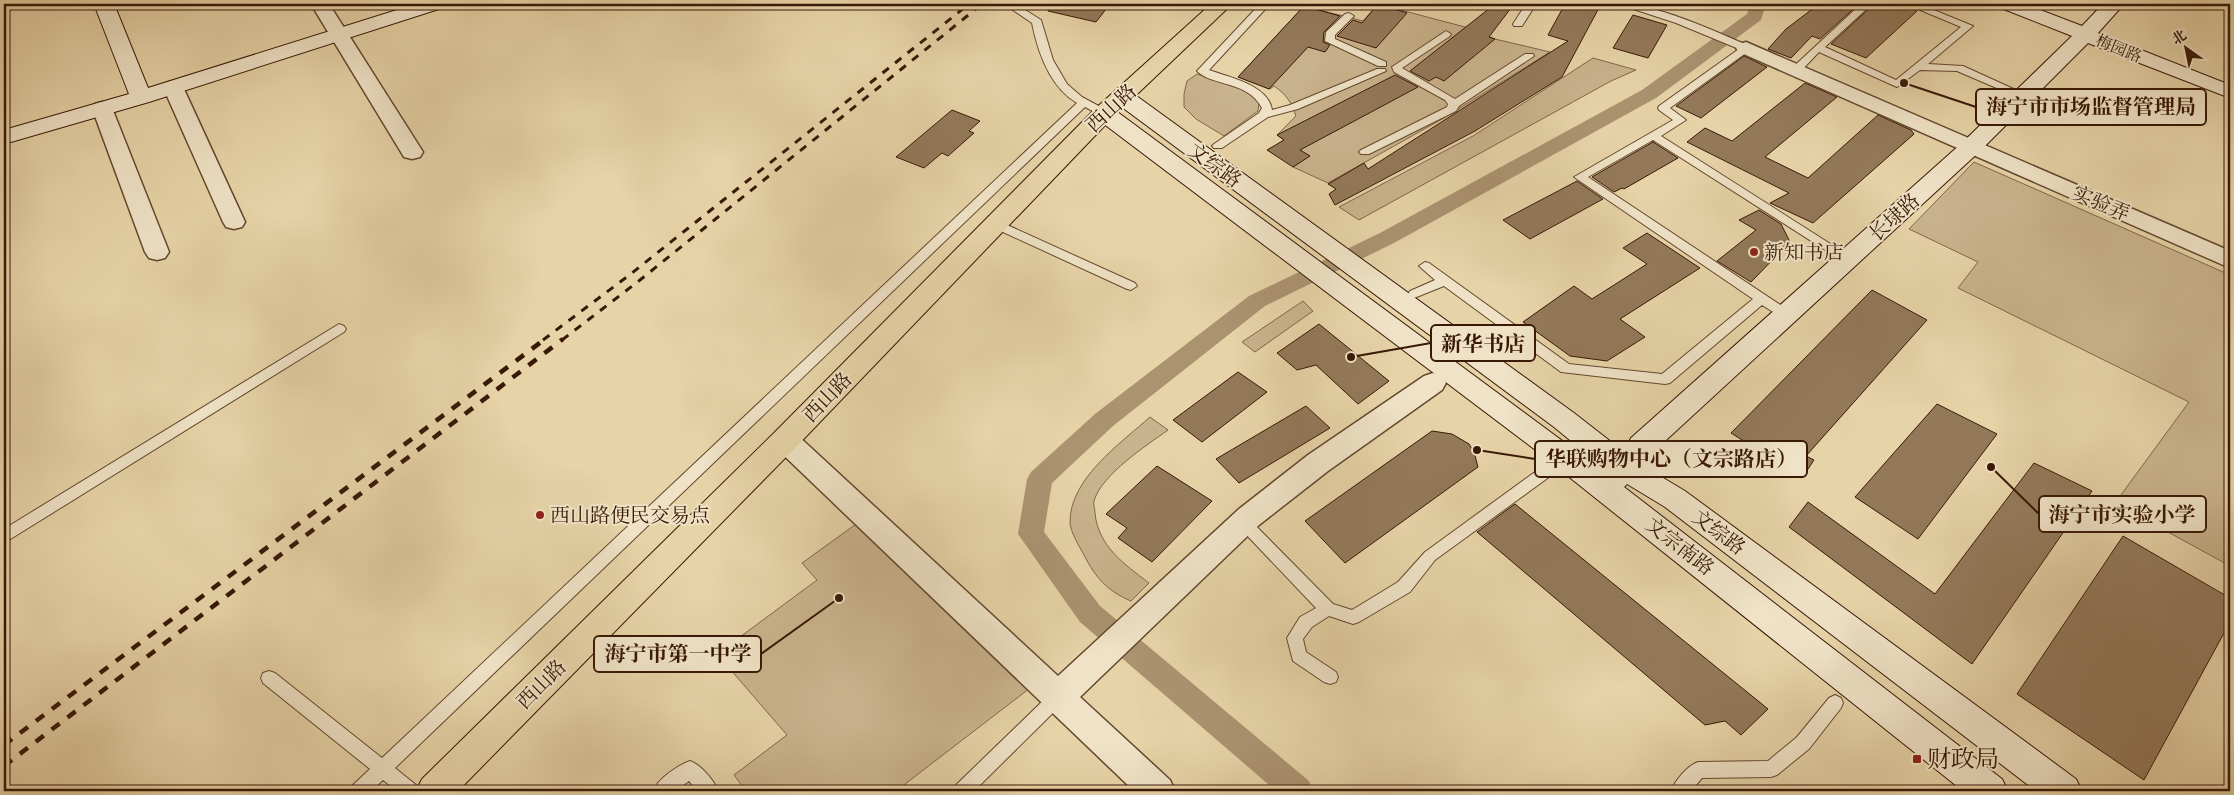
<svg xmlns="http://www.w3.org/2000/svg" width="2234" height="795" font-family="Vollkorn,'Noto Serif SC',serif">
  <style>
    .green { fill: #c9b38c; stroke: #816649 }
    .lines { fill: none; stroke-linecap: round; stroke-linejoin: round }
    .canal { fill: #ab9370; fill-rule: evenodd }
    .building { fill: #93795a; stroke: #391806 }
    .lane-casing { stroke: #64472e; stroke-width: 2 }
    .street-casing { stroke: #64472e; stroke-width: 3 }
    .secondary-casing { stroke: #391806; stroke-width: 2 }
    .primary-casing { stroke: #391806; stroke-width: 2 }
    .lane { fill: #efe2c6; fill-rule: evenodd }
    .street { fill: #efe2c6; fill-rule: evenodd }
    .secondary { fill: #efe2c6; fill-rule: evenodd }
    .primary { fill: #e6d3a7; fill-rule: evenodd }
    .rail-far1 { stroke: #391806; stroke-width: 3; stroke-dasharray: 8 8; stroke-linecap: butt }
    .rail { stroke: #391806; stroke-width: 4.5; stroke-dasharray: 10 10; stroke-linecap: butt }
    .poi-dot { fill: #8f2418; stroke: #efe2c6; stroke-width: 2 }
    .labels { text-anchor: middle; stroke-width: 4; stroke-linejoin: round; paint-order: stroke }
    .far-street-label { font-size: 16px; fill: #391806; stroke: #efe2c6 }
    .street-label { font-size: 20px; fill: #391806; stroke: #efe2c6 }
    .poi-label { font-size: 20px; fill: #391806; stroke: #efe2c6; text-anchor: start }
    .near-poi-label { font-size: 24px; fill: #391806; stroke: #efe2c6; text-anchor: start }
    .leader { fill: none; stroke: #391806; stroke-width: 2 }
    .callout-dot { fill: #391806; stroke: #efe2c6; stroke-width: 2 }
    .callout { fill: #efe2c6; stroke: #391806; stroke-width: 2 }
    .callout-label { font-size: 21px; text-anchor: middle; font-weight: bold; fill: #391806 }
  </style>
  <rect width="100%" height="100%" fill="#e6d3a7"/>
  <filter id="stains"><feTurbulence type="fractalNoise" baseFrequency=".004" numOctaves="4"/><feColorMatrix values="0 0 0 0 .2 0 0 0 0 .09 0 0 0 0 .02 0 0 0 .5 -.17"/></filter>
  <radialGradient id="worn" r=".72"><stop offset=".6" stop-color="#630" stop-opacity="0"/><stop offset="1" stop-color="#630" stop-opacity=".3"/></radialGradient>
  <path class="green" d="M1378,4L1465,27L1495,39L1550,52L1444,118L1328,183L1293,167L1309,156L1277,135L1296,116C1291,102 1287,95 1274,86L1270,89L1238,77L1304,6L1363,21Z
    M1593,58L1636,70L1611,81L1359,220L1339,207L1473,136Z
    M1197,74L1249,91L1259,103L1258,111L1224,136L1196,119L1184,107V94L1187,81Z
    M1974,162L2230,275V566L2115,503L2189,402L1958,288L1978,262L1909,229Z
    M1303,301L1313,311L1255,352L1242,342Z
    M1150,417L1168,430C1146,446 1102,474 1094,501C1093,504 1095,509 1095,513C1098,546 1124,564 1149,583L1131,601C1107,591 1095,577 1084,555C1079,546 1071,533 1070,523C1069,479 1121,443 1150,417Z
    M859,522L1030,688L896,791H746L734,775L787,735L717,654L817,580L802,563Z"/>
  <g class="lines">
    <path class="canal" d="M1750,4H1766L1761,20L1656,98L1394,243L1265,306L1113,426L1052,483L1044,532L1100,606L1309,781L1313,791H1276L1080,622L1018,534L1027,479L1031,472L1095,414L1249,296L1380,233L1642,90L1747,14Z"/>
  </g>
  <path class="building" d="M1049,4H1110L1096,22L1048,11Z
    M1378,4L1407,13L1376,48L1337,36L1353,20L1362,23Z
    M1495,4H1514L1489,37L1495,39L1444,81L1436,77L1429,81L1410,71Z
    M1565,4H1601L1562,77L1475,131L1335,205L1329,194L1336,189L1328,184L1364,163L1368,169L1568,41L1548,35Z
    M1819,4H1859L1820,39L1812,36L1791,58L1768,49L1786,29Z
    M1874,4H1904L1917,11L1866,58L1831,44Z
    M1304,6L1340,16L1324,32L1323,42L1330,45L1325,52L1308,47L1269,89L1238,77Z
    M1633,15L1667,25L1648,58L1613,48Z
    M1744,56L1767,67L1701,118L1676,106Z
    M1395,75L1418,87L1300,150L1310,156L1293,167L1267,150L1284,140L1277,135Z
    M1805,83L1837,97L1765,157L1808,178L1878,115L1911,130L1914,134L1813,223L1770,203L1789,193L1687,142L1705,128L1732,141Z
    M952,110L980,121L969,131L974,133L948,156L942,153L924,168L896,157Z
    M1653,142L1678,158L1624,189L1622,188L1614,192L1592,177Z
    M1577,181L1603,199L1530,239L1503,220Z
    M1759,210L1781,224L1790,242L1751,282L1717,261L1756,230L1739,220Z
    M1647,233L1700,268L1620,319L1645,337L1607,361L1570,356L1523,322L1574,286L1592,299L1647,264L1623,248Z
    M1872,290L1927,320L1806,456L1814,460L1802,478L1731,433Z
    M1319,324L1389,381L1358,404L1316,365L1297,370L1277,353Z
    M1238,372L1267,392L1202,442L1173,420Z
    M1937,404L1997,434L1918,539L1855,497Z
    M1306,406L1330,428L1239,483L1216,459Z
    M1432,431L1452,434L1469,444L1474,452L1478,467L1345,563L1305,521Z
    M2034,463L2092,491L1972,664L1789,527L1808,502L1935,594Z
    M1157,466L1212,501L1152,562L1118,538L1127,528L1106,514Z
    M1515,504L1768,709L1741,735L1725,721L1705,725L1477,532Z
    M2123,536L2230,598V622L2144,780L2017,694Z"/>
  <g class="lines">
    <defs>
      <path id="lane" d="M999,4H1016L1041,20L1053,60L1067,84L1082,97L1108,111L1109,113L1108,115H1100L1085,107L395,768L416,785L419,791H397L383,780L371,791H350L353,785L370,769L263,683L261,678L263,673L269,671L275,673L382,758L1077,103C1050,87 1038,53 1032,23L1010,8Z
        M1260,4H1270L1209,70C1228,77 1269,85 1272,110L1290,105L1377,69H1385L1386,71L1298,109L1268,117L1222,148H1214L1212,146L1214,144L1259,113L1262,108C1247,80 1213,87 1197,71Z
        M1526,4H1536L1522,26H1514L1513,24Z
        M1618,4C1653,2 1716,32 1750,46V50L1670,108L1686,120L1661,136L1854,259L1852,262H1844L1653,140L1588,177L1791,312L1792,315L1786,320L1762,305L1670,383L1665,384L1561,372L1444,286L1414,298L1408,294L1410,291L1435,280L1419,266L1425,262L1429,263L1569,364L1662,374L1753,299L1574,177L1673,120L1659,110L1658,108L1659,106L1739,49L1676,23Z
        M1861,4H1872L1825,47L1896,80L1961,27L1906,4H1919L1973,26L1928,64L1963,66L2029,96L2024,99L2020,98L1957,71L1920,70L1897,87L1819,52L1800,72H1792V68Z
        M1349,13L1354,16L1335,35V39L1386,62V66H1378L1325,41L1326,32L1345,14Z
        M1446,31L1451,34L1450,36L1402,68L1455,99L1525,54H1533L1534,56L1459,106L1456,111L1369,154H1361L1359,152L1361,150L1447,107L1448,104L1445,100L1394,72L1392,67Z
        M996,220L1135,283L1137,286L1131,290L1127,289L992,227L990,224Z
        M339,324L344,326L346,329L344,332L4,543V529Z
        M1566,451L1571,453L1573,457L1571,461L1435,560L1410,592L1359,622L1353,624L1329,616L1312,627L1303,639L1306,652L1336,672L1338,677L1336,682L1330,684L1324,682L1293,661L1287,638L1300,617L1316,608L1238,526L1236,522L1238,518L1243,516L1248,518L1333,604L1352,610L1398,582L1425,552L1561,453Z
        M1058,689L1064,692L1066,697L1064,702L974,791H953L956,785L1052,692Z
        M1835,695L1841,698L1843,703L1841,708L1809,749L1777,775L1771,777L1702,778L1691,791H1671C1675,781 1687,766 1698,762L1768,761L1797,737L1829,698Z
        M690,761C701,765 714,780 718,791H698L689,781L675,791H653C658,779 678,765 690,761Z"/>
      <path id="street" d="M311,4H329L423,152L420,157L412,159L404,157Z
        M1746,42L2230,251V268L1739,52L1736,48L1739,44Z
        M173,81L180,83L183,87L245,222L242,227L234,229L226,227L223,222L163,87L166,83Z
        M102,102L109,104L112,108L169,252L165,258L157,260L149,258L145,252L92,108L95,104Z
        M1433,373L1442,376L1446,383L1442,390L1328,471L1259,525L1080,697L1170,780L1175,791H1134L775,447L771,440L775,433L785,430L795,433L1058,676L1239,509L1308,455L1424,376Z"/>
      <path id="secondary" d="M94,4H114L148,88L416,4H445L442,8L149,102L4,144V130L129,94Z
        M1998,4H2025L2082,26L2103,4H2124L2098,33L2230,85V98L2088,43L1979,152L1652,453L1645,467L1685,491L2076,779L2082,791H2036L1665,507L1627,484L1624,487L2002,779L2008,791H1963L1529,445L1096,118L1093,113L1096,108L1104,106L1112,108L1603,471L1605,469L1554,427L1115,102L1112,97L1115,92L1123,91L1131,92L1574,413L1624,452L1631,438L1963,142L2072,36L2001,8Z"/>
      <path id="primary" d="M1211,4H1232L1112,118L795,448L458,791H416L422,779L775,432L1096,108Z"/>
    </defs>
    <use href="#lane" class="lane-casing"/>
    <use href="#street" class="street-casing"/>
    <use href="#secondary" class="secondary-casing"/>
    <use href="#primary" class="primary-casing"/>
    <use href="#lane" class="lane"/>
    <use href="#street" class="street"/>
    <use href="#secondary" class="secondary"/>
    <use href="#primary" class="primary"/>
    <path class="rail-far1" d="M543,340L632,273L969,4
      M562,340L640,280L982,4"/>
    <path class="rail" d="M4,745L545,339
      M4,766L563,339"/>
  </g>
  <g class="poi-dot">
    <circle cx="1754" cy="252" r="5"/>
    <circle cx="540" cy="515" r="5"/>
    <rect x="1912" y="754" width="10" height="10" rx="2.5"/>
  </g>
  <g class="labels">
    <g class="far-street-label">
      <text transform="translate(2119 48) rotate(22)" y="6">梅园路</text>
    </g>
    <g class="street-label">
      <text transform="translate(1111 108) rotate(-43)" y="7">西山路</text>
      <text transform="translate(1215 165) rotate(36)" y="7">文综路</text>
      <text transform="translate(2101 203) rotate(23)" y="7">实验弄</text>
      <text transform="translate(1894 217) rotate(-42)" y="7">长埭路</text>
      <text transform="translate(827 397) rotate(-46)" y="7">西山路</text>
      <text transform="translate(1719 532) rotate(37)" y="7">文综路</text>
      <text transform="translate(1680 546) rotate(38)" y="7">文宗南路</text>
      <text transform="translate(541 684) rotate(-45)" y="7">西山路</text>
    </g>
    <g class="poi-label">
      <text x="1764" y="259">新知书店</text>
      <text x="550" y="522">西山路便民交易点</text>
    </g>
    <g class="near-poi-label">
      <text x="1927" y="767">财政局</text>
    </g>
  </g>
  <path class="leader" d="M1904 83L1976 107M1351 357L1431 343M1477 450L1535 459M1991 467L2039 514M839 598L761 654"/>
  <g class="callout-dot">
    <circle cx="1904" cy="83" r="5"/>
    <circle cx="1351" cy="357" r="5"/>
    <circle cx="1477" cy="450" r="5"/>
    <circle cx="1991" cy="467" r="5"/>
    <circle cx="839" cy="598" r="5"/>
  </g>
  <g class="callout">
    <rect x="1976" y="89" width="230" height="36" rx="5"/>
    <rect x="1431" y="325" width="104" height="36" rx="5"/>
    <rect x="1535" y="441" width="272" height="36" rx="5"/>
    <rect x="2039" y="496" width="167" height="36" rx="5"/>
    <rect x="594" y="636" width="167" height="36" rx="5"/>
  </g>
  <g class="callout-label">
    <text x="2091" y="114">海宁市市场监督管理局</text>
    <text x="1483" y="351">新华书店</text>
    <text x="1671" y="466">华联购物中心（文宗路店）</text>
    <text x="2122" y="522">海宁市实验小学</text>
    <text x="678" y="661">海宁市第一中学</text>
  </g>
  <rect width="2234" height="795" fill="none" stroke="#e6d3a7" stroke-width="20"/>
  <rect x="5" y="5" width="2224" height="785" fill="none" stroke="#391806" stroke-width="2.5"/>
  <rect x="10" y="10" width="2214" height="775" fill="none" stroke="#391806"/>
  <g transform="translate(2186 48) rotate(327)" stroke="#efe2c6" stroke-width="4" paint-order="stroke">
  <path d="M0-4L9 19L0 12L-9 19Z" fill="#391806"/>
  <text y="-8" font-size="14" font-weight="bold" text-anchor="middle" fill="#391806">北</text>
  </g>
  <rect width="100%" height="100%" filter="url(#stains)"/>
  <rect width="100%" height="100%" fill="url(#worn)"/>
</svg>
